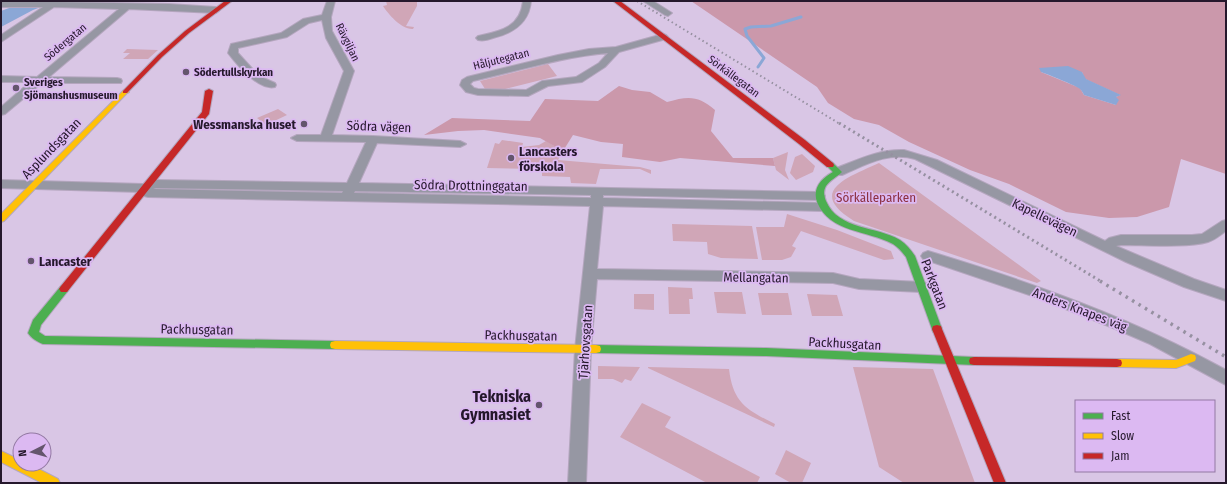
<svg xmlns="http://www.w3.org/2000/svg" width="1227" height="484" font-family="'Fira Sans Condensed',sans-serif">
  <style>
    .green { fill: #d0a6b7 }
    .forest { fill: #cb98ab; fill-rule: evenodd }
    .water { fill: #8ba7d6 }
    .lines { fill: none; stroke-linecap: round; stroke-linejoin: round }
    .stream { stroke: #8ba7d6; stroke-width: 3 }
    .street-casing { stroke: #b4a6be; stroke-width: 2 }
    .fast-casing { stroke: #b4a6be; stroke-width: 2 }
    .slow-casing { stroke: #b4a6be; stroke-width: 2 }
    .jam-casing { stroke: #b4a6be; stroke-width: 2 }
    .street { fill: #9697a3; fill-rule: evenodd }
    .fast { fill: #4caf50; fill-rule: evenodd }
    .slow { fill: #ffc107; fill-rule: evenodd }
    .jam { fill: #c62828; fill-rule: evenodd }
    .rail-far2 { stroke: #9690a1; stroke-width: 2; stroke-dasharray: 1.5 3; stroke-linecap: butt }
    .rail-far1 { stroke: #9690a1; stroke-width: 3; stroke-dasharray: 2 3.5; stroke-linecap: butt }
    .rail { stroke: #9690a1; stroke-width: 3.5; stroke-dasharray: 2.5 5; stroke-linecap: butt }
    .poi-dot { fill: #64556d; stroke: #dcb9f2; stroke-width: 1.5 }
    .labels { text-anchor: middle; stroke-width: 3.5; stroke-linejoin: round; paint-order: stroke }
    .far-street-label { font-size: 11px; fill: #25182c; stroke: #dcb9f2 }
    .far-poi-label { font-size: 11px; font-weight: bold; fill: #25182c; stroke: #dcb9f2; text-anchor: start }
    .poi-label { font-size: 13px; font-weight: bold; fill: #25182c; stroke: #dcb9f2; text-anchor: start }
    .street-label { font-size: 13px; fill: #25182c; stroke: #dcb9f2 }
    .park-label { font-size: 13px; fill: #8c3041; stroke: #dcb9f2 }
    .near-poi-label { font-size: 16px; font-weight: bold; fill: #25182c; stroke: #dcb9f2; text-anchor: end }
  </style>
  <rect width="100%" height="100%" fill="#d9c6e5"/>
  <path class="green" d="M386,1H417V6L406,26L414,27L413,29C402,30 388,14 383,6L387,5Z
    M127,49L158,50L148,59H123L130,53H123Z
    M548,64L557,76L505,89H485L480,81Z
    M278,109L287,115L266,125L257,118Z
    M502,140L523,143L522,147L539,145L546,141L563,151L558,160L640,167L651,170V174L640,169H600L596,184L571,183L570,177L542,176V169L487,168L495,143L499,144Z
    M788,152L785,170L789,180L776,170L773,158Z
    M802,154L815,166L813,172L796,180L790,173L795,157Z
    M879,163L1041,281L1037,283L854,221C805,191 849,177 879,163Z
    M787,214L837,230L891,251L894,259L884,260L801,231L792,246L796,248L791,257L782,260H762L756,227H784Z
    M672,224L752,226L758,259L721,258L708,254L707,242L673,241Z
    M668,287L692,288L693,299H689L690,314H669Z
    M714,292H742L746,314L717,313Z
    M758,293H788L792,315H762Z
    M634,294H654V310L634,309Z
    M807,294L837,295L843,316H812Z
    M598,366L640,367L631,381L625,379L622,383L613,379H598Z
    M648,367L729,369C733,403 747,410 775,424L774,427L648,368Z
    M853,367L933,369L975,483H904L879,467Z
    M642,403L671,417L665,427L760,477L757,483H707L620,437Z
    M786,450L811,463L802,483H791L775,474Z"/>
  <path class="forest" d="M691,1H1226V174L1181,159L1169,207L1137,217L1109,218L1066,212L1009,184L970,170L909,142L879,125L854,119L828,103L817,87ZM1041,72H1082L1085,79L1120,95L1116,97V105L1084,95L1080,88Z
    M619,86L632,90L650,92L667,102C688,96 698,95 715,110L711,131L733,158H773L775,166L680,158L660,162L622,157L623,144L601,142L573,135L563,151L540,138L484,130L458,131L424,135L452,118L530,121L545,99L598,101Z"/>
  <path class="water" d="M28,1H57L33,10L1,27V11Z
    M1068,66L1082,72L1086,79L1121,95L1116,97L1119,100L1116,105L1084,95C1083,93 1082,91 1080,89C1077,86 1047,74 1041,72L1039,68Z"/>
  <g class="lines">
    <path class="stream" d="M758,67L764,58L747,36L745,29L751,27L771,26L801,17"/>
    <defs>
      <path id="street" d="M1,1L169,4L216,7L220,10L216,13L129,9L49,77L117,78L121,79L122,81L121,83H42L5,114L1,115V107L30,82H1V76L37,77L119,9L54,7L1,42V35L43,7H1Z
        M327,1H335L331,17L332,31L354,71L332,135L373,136L460,141L466,144L460,147L377,143L359,183L819,192L823,193L825,196L823,199L819,200L603,195V198L823,203L827,204L829,207L827,210L823,211L603,206L597,269L833,273L859,279L921,282L926,283L928,287L926,291L921,292L859,289L833,283L597,279L591,349L586,483H568L575,349L590,206L148,197L144,196L141,192L1,188V180L143,184L155,180L347,183L366,142L297,141L291,138L297,135H321L344,71L326,38L322,20L309,23L287,37L238,48V53L259,76L275,83L276,85L275,87C259,91 237,65 228,53L231,44L281,33L303,19L322,15ZM156,188L343,191L342,193L153,189ZM355,191L591,195V198L354,193Z
        M523,1H531C529,23 514,33 493,38C488,40 483,41 478,40L476,38L478,36C500,31 520,28 523,1Z
        M643,1H653L672,13L668,16L665,15Z
        M663,34L666,35L668,37L666,39L619,52L605,67L582,82L548,86L528,96L478,95L466,92L460,85L462,80L467,77L558,55L589,49L616,47ZM608,53L599,63L576,77L542,81L526,90L478,89L474,88L470,84L473,81C518,71 562,57 608,53Z
        M904,150L937,160L1105,241L1109,238L1121,235H1192L1202,234L1222,221L1226,220V231C1220,235 1215,240 1208,242C1187,248 1144,245 1121,245L1116,246L1194,279L1226,290V301L1184,287L1126,262L915,159C889,151 865,165 842,175H834L832,172L834,169C857,160 879,149 904,150Z
        M928,251C1031,282 1132,318 1226,370V385L1150,344L1113,328L1038,298L923,259L921,256L923,253Z"/>
      <path id="fast" d="M830,162L833,163L842,172C837,177 830,180 826,186C823,191 824,196 826,201C838,230 877,226 900,240C906,244 911,250 915,256L942,329L941,332L937,333L933,332L932,329L906,257C902,252 898,247 893,244C867,230 830,233 817,202C812,188 822,178 833,172L826,165Z
        M64,285L67,286L69,289L67,292L41,325L39,332L45,336L335,341L339,342L340,345L339,348L335,349L43,344C38,342 31,338 28,333L33,320L61,286Z
        M596,345L766,348L974,357L978,358L979,361L978,364L974,365L766,356L596,353L592,352L591,349L592,346Z"/>
      <path id="slow" d="M125,90L129,92L127,93L4,221L1,222V214L123,91Z
        M335,341L596,345L600,346L601,349L600,352L596,353L335,349L331,348L330,345L331,342Z
        M1191,354L1195,355L1196,358L1195,361L1176,368L1117,367L1113,366L1112,363L1113,360L1117,359L1176,360Z
        M1,451L20,460V464H29L58,479L60,483H42L1,462Z"/>
      <path id="jam" d="M225,1H232L189,33L162,57L127,93H123V91L158,55L185,31Z
        M613,1H620L805,140L833,163L834,165L833,167H827L799,144Z
        M209,89L213,91L209,114L67,292H61L59,289L61,286L202,112L205,91Z
        M937,325L941,326L942,329L1006,483H994L932,329L933,326Z
        M974,357L1117,359L1121,360L1122,363L1121,366L1117,367L974,365L970,364L969,361L970,358Z"/>
    </defs>
    <use href="#street" class="street-casing"/>
    <use href="#fast" class="fast-casing"/>
    <use href="#slow" class="slow-casing"/>
    <use href="#jam" class="jam-casing"/>
    <use href="#street" class="street"/>
    <use href="#fast" class="fast"/>
    <use href="#slow" class="slow"/>
    <use href="#jam" class="jam"/>
    <path class="rail-far2" d="M637,1L840,124"/>
    <path class="rail-far1" d="M839,123L1102,282"/>
    <path class="rail" d="M1100,281L1226,357"/>
  </g>
  <g class="poi-dot">
    <circle cx="186" cy="72" r="4"/>
    <circle cx="16" cy="88" r="4"/>
    <circle cx="304" cy="124" r="4"/>
    <circle cx="511" cy="158" r="4"/>
    <circle cx="31" cy="261" r="4"/>
    <circle cx="539" cy="405" r="4"/>
  </g>
  <g class="labels">
    <g class="far-street-label">
      <text transform="translate(65 42) rotate(-40)" y="4">Södergatan</text>
      <text transform="translate(348 42) rotate(64)" y="4">Rävgiljan</text>
      <text transform="translate(501 59) rotate(-14)" y="4">Håljutegatan</text>
      <text transform="translate(734 76) rotate(37)" y="4">Sörkällegatan</text>
    </g>
    <g class="far-poi-label">
      <text x="194" y="76">Södertullskyrkan</text>
      <text x="24" y="86">Sveriges<tspan x="24" dy="13">Sjömanshusmuseum</tspan></text>
    </g>
    <g class="poi-label">
      <text x="296" y="129" text-anchor="end">Wessmanska huset</text>
      <text x="519" y="156">Lancasters<tspan x="519" dy="15">förskola</tspan></text>
      <text x="39" y="266">Lancaster</text>
    </g>
    <g class="street-label">
      <text transform="translate(379 126) rotate(2)" y="5">Södra vägen</text>
      <text transform="translate(51 148) rotate(-46)" y="5">Asplundsgatan</text>
      <text transform="translate(471 185) rotate(1)" y="5">Södra Drottninggatan</text>
      <text transform="translate(1045 217) rotate(26)" y="5">Kapellevägen</text>
      <text transform="translate(756 277) rotate(1)" y="5">Mellangatan</text>
      <text transform="translate(935 284) rotate(69)" y="5">Parkgatan</text>
      <text transform="translate(1080 309) rotate(21)" y="5">Anders Knapes väg</text>
      <text transform="translate(197 329) rotate(1)" y="5">Packhusgatan</text>
      <text transform="translate(521 335) rotate(1)" y="5">Packhusgatan</text>
      <text transform="translate(585 342) rotate(-86)" y="5">Tjärhovsgatan</text>
      <text transform="translate(845 343) rotate(3)" y="5">Packhusgatan</text>
    </g>
    <g class="park-label">
      <text x="876" y="202">Sörkälleparken</text>
    </g>
    <g class="near-poi-label">
      <text x="531" y="402">Tekniska<tspan x="531" dy="18">Gymnasiet</tspan></text>
    </g>
  </g>
  <rect width="1227" height="484" fill="none" stroke="#25182c" stroke-width="4"/>
  <rect x="1075" y="400" width="140" height="72" fill="#dcb9f2" stroke="#9379a3"/>
  <rect x="1083" y="413" width="20" height="6" fill="#4caf50" stroke="#9379a3"/>
  <text x="1111" y="420" font-size="12" fill="#25182c">Fast</text>
  <rect x="1083" y="433" width="20" height="6" fill="#ffc107" stroke="#9379a3"/>
  <text x="1111" y="440" font-size="12" fill="#25182c">Slow</text>
  <rect x="1083" y="453" width="20" height="6" fill="#c62828" stroke="#9379a3"/>
  <text x="1111" y="460" font-size="12" fill="#25182c">Jam</text>
  <g transform="translate(32 452) rotate(264)"><circle r="19" fill="#dcb9f2" stroke="#9379a3"/>
  <path d="M0-3L7 15L0 10L-7 15Z" fill="#64556d"/>
  <text y="-6" font-size="11" font-weight="bold" text-anchor="middle" fill="#25182c">N</text>
  </g>
</svg>
